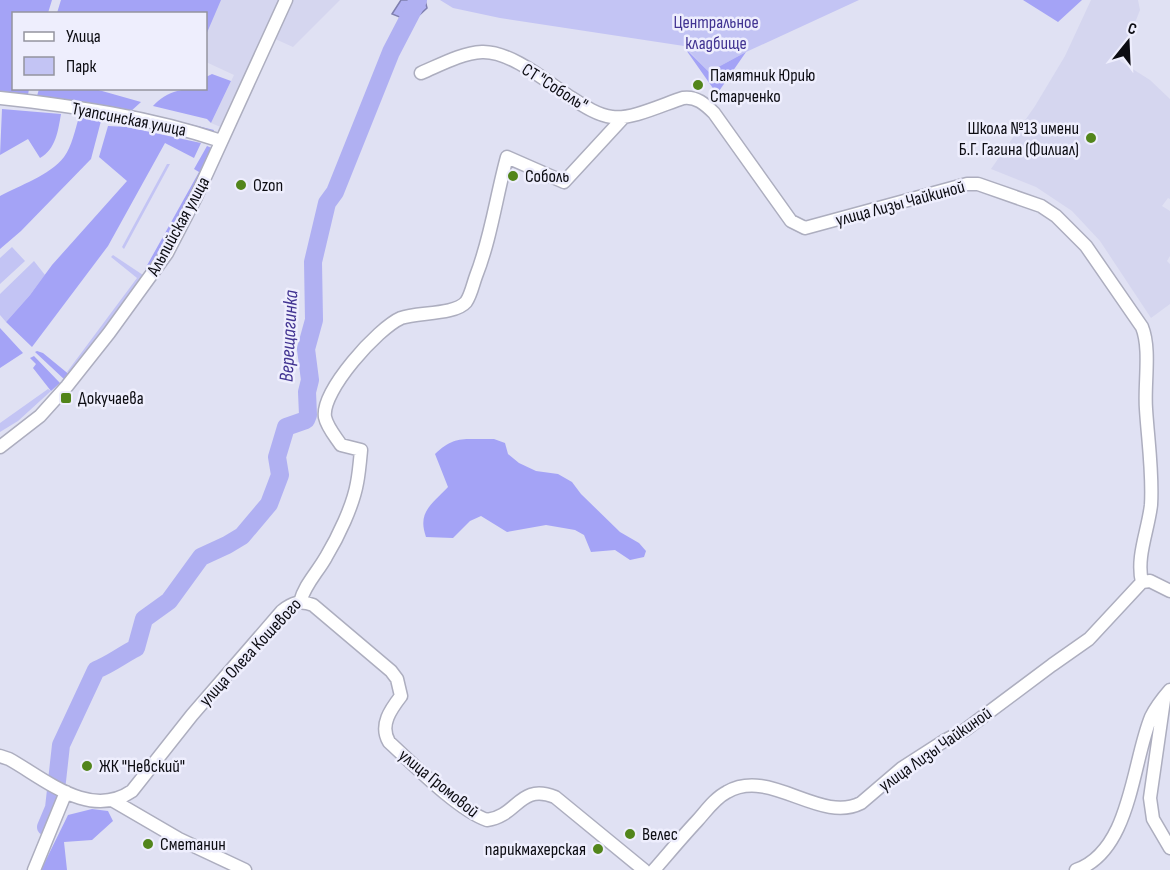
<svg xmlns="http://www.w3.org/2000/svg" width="1170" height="870" font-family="'Sofia Sans Condensed',sans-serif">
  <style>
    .built { fill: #d5d6ef }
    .green { fill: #c3c4f4 }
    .forest { fill: #a4a3f6 }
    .water { fill: #b0b0f2; stroke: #7f7faf; stroke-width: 1.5 }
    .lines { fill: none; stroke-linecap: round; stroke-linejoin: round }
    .river { stroke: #b0b0f2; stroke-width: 18 }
    .minor-casing { stroke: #adaebf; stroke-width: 15 }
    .minor { stroke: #fff; stroke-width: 12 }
    .poi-dot { fill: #52851b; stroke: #eeeefd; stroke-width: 2 }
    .labels { text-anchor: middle; stroke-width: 5; stroke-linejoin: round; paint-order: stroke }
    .park-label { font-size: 18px; fill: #423492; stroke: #eeeefd }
    .poi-label { font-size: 18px; fill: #0c0c12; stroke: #eeeefd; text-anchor: start }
    .street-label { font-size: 18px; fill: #0c0c12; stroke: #eeeefd }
    .water-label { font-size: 20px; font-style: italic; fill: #423492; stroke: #eeeefd }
  </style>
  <rect width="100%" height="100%" fill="#e0e1f3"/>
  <path class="built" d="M61,0H340L293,47L273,38L230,131L211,123L234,75L206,62V14H57Z
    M1091,0H1138L1140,10L1120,61L1150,80L1170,99V199L1168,198L1162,206L1170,211V256L1167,261L1170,264V304L1151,318L1100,241L1072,211L1036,187L991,169L1035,106L1065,56Z"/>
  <path class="green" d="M440,0H859L746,52L709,72L684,46L500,18L453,8Z
    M167,164H170L124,249L122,247Z
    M12,247L25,261L0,284V258Z
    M113,255L146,277L71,376L67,372L137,278L111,257Z
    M34,261L45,275L30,295L6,322L0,315V294Z
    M48,389L51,391L18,421L0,432V423Z"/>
  <path class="forest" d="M0,0H52L48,13L14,14V88L29,89L28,95L0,92Z
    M61,0H221L206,35V14L57,13Z
    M1023,0H1082L1058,22Z
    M684,47L709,72L746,52L717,94Z
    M212,74L231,81L211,123L207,119L153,106C167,90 186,88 206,88V77Z
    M39,89H95L141,102L129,113L37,96Z
    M2,109L61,114C58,131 56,149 40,158L28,139L0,155Z
    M141,112L214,130L212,135L139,116Z
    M79,117L101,121L91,159L21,231L0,249V196C20,185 49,176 64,157C72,146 75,130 79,117Z
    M108,126L127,127L201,143L194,158L165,143L108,246L32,347L6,322L30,295L52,265L127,181L99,157Z
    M207,146L214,149L195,192L149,272L145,269L199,172L194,169Z
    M0,328L23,353L0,368Z
    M37,351L43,353L71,376L66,381L35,352Z
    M34,356L60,383L51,391L33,368L36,364L30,358Z
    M494,439L505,443L508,454L519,463L536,471L558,474L572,482L581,494L620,532L639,543L646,551L644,557L630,560L615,550L591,552L584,535L575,530L546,525L507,532L481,516L470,521L453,538L426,537C417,512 432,504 448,487L435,454C455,434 467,440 494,439Z
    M92,809L108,811L113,821L92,840L64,842L67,870H41L68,815Z"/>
  <path class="water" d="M401,0H425L427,8L412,22L392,14Z"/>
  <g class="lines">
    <path class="river" d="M46,827L54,808L61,745L96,670C111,664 122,655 136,648L144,619L169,601L201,557L227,545L242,536L269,504L280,475L277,457L286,427L306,420L308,415L307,392L310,380L306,349L314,320L313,262L327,203L335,192L391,52L418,0"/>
    <defs>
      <path id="minor" d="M421,73C440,65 461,53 482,52C510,51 545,80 567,95C581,104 596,115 612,117C631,120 664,104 683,98C696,96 705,104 714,113L791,221L805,228L967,184H978L1041,206L1056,216L1086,246L1142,327C1151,349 1144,385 1146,409C1148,441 1153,473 1151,505C1148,531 1136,557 1142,582
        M0,98C74,106 150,117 221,141
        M0,447L40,416L67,386L109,333L167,253L196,197L286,0
        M300,602C305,584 317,573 326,557C338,537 353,506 357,483C359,473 360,461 361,450L341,445C335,436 327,427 325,417C321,391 378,328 401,318C417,312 455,315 466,302C471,295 473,284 476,276C491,238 496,197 507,157L564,182L624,117
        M1164,700L1150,798L1153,819L1170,848
        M0,756L9,759C45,779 90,820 132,791L192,715L282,611C292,603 300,600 313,605L391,671L397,679L401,696C391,709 379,725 389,742C413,764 458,810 487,820C518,816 519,783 555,797L644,870
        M112,800L179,839L245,870
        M34,870L66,792
        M654,870C668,854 682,837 697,821C706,811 715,798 727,792C770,767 820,824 861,803L902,768L944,741L965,730L1052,665L1089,639L1142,582L1150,581L1170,591
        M1076,870C1131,851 1132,763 1151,717C1156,707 1163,698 1170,690"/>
    </defs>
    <use href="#minor" class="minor-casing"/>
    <use href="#minor" class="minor"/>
  </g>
  <g class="poi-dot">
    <circle cx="698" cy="85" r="6"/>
    <circle cx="1091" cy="138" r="6"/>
    <circle cx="513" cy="176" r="6"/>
    <circle cx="241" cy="185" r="6"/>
    <rect x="60" y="392" width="12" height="12" rx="3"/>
    <circle cx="87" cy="766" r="6"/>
    <circle cx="630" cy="834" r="6"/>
    <circle cx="148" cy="844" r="6"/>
    <circle cx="598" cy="849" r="6"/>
  </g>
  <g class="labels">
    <g class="park-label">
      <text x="716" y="28">Центральное<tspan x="716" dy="21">кладбище</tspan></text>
    </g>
    <g class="poi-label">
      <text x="710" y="81">Памятник Юрию<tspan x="710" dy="21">Старченко</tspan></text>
      <text x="1079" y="134" text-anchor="end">Школа №13 имени<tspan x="1079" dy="21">Б.Г. Гагина (Филиал)</tspan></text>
      <text x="525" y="182">Соболь</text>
      <text x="253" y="191">Ozon</text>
      <text x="78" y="404">Докучаева</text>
      <text x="99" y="772">ЖК "Невский"</text>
      <text x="642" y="840">Велес</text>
      <text x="160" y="850">Сметанин</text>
      <text x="586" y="855" text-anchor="end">парикмахерская</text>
    </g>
    <g class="street-label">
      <text transform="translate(555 87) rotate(32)" y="6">СТ "Соболь"</text>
      <text transform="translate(129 119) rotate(11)" y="6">Туапсинская улица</text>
      <text transform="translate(900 203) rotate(-15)" y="6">улица Лизы Чайкиной</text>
      <text transform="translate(178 226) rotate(-61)" y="6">Альпийская улица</text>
      <text transform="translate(250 652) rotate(-47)" y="6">улица Олега Кошевого</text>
      <text transform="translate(935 749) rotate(-35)" y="6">улица Лизы Чайкиной</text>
      <text transform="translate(439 783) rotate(39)" y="6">улица Громовой</text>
    </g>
    <g class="water-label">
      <text transform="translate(288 336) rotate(-87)" y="7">Верещагинка</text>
    </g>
  </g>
  <rect x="12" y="12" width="195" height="78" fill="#eeeefd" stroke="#94949f" stroke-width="1.5"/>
  <rect x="24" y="32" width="30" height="9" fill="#ffffff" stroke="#94949f" stroke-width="1.5"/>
  <text x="66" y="42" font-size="18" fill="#0c0c12">Улица</text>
  <rect x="24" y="57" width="30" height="18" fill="#c3c4f4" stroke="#94949f" stroke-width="1.5"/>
  <text x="66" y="72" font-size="18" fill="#0c0c12">Парк</text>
  <g transform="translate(1128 42) rotate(18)" stroke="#eeeefd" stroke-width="4.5" paint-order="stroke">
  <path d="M0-4.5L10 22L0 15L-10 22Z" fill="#0c0c12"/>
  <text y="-9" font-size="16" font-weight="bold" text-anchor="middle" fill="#0c0c12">С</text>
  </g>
</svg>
